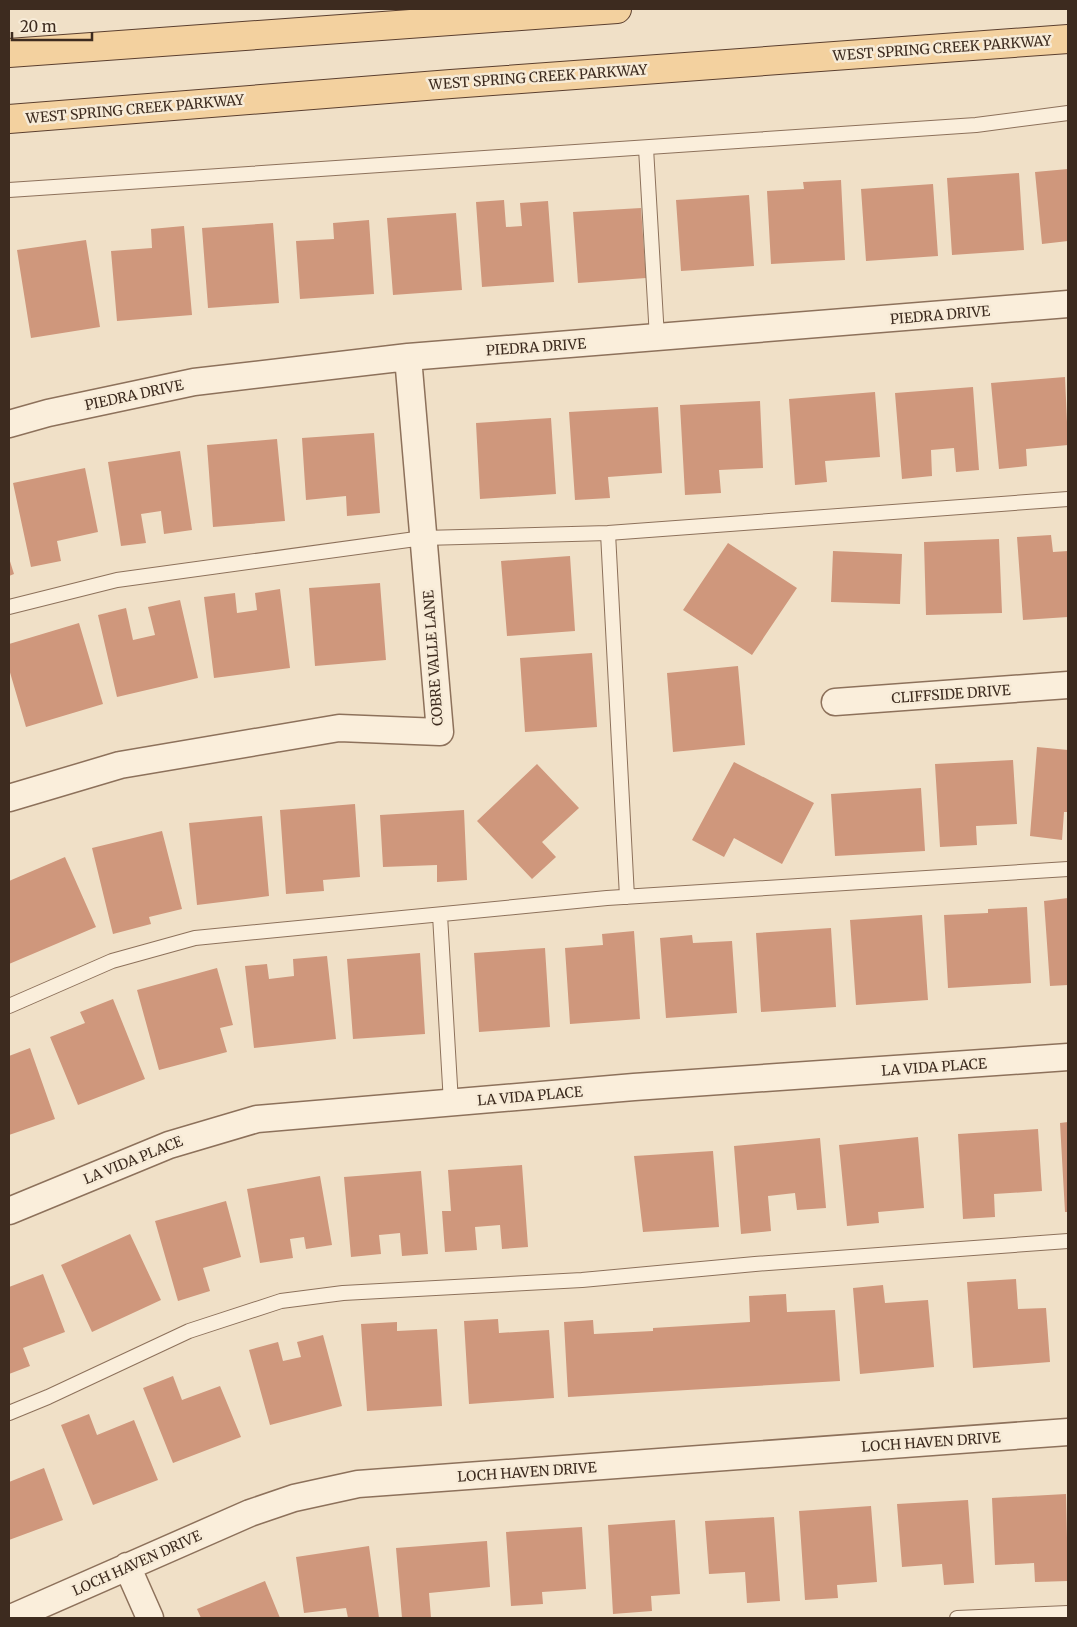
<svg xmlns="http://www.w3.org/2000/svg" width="1077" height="1627" font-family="Merriweather,serif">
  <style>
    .building { fill: #cf977c }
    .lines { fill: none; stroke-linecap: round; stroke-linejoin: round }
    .lane-casing { stroke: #8d715b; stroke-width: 16 }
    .street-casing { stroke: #8d715b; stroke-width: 29 }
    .primary-casing { stroke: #5b3f2f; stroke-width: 30 }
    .lane { stroke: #faeedb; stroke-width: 14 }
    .street { stroke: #faeedb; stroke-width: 26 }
    .primary { stroke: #f3d19f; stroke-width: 28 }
    .labels { text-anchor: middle; stroke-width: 5; stroke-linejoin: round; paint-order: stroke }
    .street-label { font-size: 14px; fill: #3d2b1f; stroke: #f7ebd7 }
  </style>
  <rect width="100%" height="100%" fill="#f0e0c7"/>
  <path class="building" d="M1068,169V241L1042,244L1035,172Z
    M1019,173L1024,250L952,255L947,178Z
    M841,180L845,260L771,264L767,191L804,189L803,182Z
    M933,184L938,256L866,261L861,189Z
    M749,195L754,266L681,271L676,200Z
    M504,200L506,227L522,226L520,203L548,201L554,282L482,287L476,202Z
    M641,208L646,278L578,283L573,212Z
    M456,213L462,290L393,295L387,218Z
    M369,220L374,294L300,299L296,241L334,239L333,223Z
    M273,223L279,303L208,308L202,228Z
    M184,226L192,315L117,321L111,251L152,248L151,229Z
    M86,240L100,327L31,338L17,250Z
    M1065,377L1068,445L1026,449L1027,466L999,469L991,383Z
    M973,387L979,470L956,472L954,448L931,450L932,476L902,479L895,393Z
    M875,392L880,457L825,461L827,482L795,485L789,399Z
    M760,401L763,468L719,470L721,493L685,495L680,405Z
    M658,407L662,473L608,477L610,498L575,500L569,412Z
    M551,418L556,494L480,499L476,423Z
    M374,433L380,513L347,516L346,496L306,500L302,438Z
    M277,439L285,521L213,527L207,445Z
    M180,451L192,530L164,534L161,511L141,514L146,543L121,546L108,462Z
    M85,468L98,532L57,541L61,561L31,567L13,483Z
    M1051,535L1053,552L1068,551V617L1023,620L1017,537Z
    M999,539L1002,613L926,615L924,542Z
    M728,543L797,588L752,655L683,610Z
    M833,551L902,554L900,604L831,602Z
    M570,556L575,631L507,636L501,561Z
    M9,558L14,574L9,576Z
    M380,583L386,660L315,666L309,588Z
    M280,589L290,668L214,678L204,597L235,593L237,613L257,610L255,593Z
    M180,600L198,678L117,697L98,615L126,608L133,640L155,635L148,607Z
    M79,623L103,704L26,727L9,669V644Z
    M592,653L597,727L525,732L520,658Z
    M738,666L745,745L673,752L667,673Z
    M1037,747L1068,750V812H1064L1062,840L1030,836Z
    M1013,760L1017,824L976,826L977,845L940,847L935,764Z
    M734,762L814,803L782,864L734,838L724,857L692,840Z
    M537,764L579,808L542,842L556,857L532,879L477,821Z
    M921,788L925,851L835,856L831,794Z
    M355,804L360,877L323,880L324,891L286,894L280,810Z
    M464,810L467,880L437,882V865L383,867L380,815Z
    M262,816L269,896L197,905L189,823Z
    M162,831L182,909L149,917L151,924L113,934L92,848Z
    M65,857L96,927L9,964V881Z
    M1068,898V985L1050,986L1044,901Z
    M1027,907L1031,983L948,988L944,915L988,913V909Z
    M922,915L928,1000L856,1005L850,920Z
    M831,928L836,1007L761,1012L756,933Z
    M634,931L640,1019L570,1024L565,948L603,945L602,934Z
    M692,935L693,943L732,941L737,1013L666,1018L660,938Z
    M545,948L550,1027L479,1032L474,953Z
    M420,953L425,1034L353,1039L347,959Z
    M327,956L336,1039L254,1048L245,966L267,964L269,979L294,976L293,959Z
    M217,968L233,1025L220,1028L227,1052L159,1070L137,990Z
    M113,999L145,1079L78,1105L50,1037L85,1023L80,1012Z
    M30,1048L55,1119L9,1135V1056Z
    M1068,1122V1212H1065L1060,1123Z
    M1038,1129L1042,1191L994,1194L995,1217L963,1219L958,1134Z
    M918,1137L924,1208L878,1212L879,1223L847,1226L839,1145Z
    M820,1138L826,1208L797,1210L795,1193L768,1196L771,1231L741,1234L734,1146Z
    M713,1151L719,1227L643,1232L634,1156Z
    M522,1165L528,1247L502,1249L500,1225L475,1227L477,1250L445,1252L442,1211H451L448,1170Z
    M421,1171L428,1254L402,1256L400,1233L379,1235L381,1254L351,1257L344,1177Z
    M320,1176L332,1245L306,1249L304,1237L290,1239L293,1258L260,1263L247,1189Z
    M226,1201L241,1257L203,1268L210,1291L178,1301L155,1221Z
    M130,1234L161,1300L92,1332L61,1265Z
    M43,1274L65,1332L23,1348L30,1366L9,1374V1287Z
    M1016,1279L1018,1309L1046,1308L1050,1362L973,1368L967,1282Z
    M883,1285L885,1303L928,1300L934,1367L860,1374L853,1288Z
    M786,1294L787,1312L835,1310L840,1381L568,1397L564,1322L593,1320L594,1334L653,1331V1328L750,1322L749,1296Z
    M498,1319L499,1333L549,1330L554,1398L469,1404L464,1321Z
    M397,1322V1331L437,1329L442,1406L367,1411L361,1324Z
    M323,1335L342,1406L270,1425L249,1350L278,1342L283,1361L301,1357L297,1342Z
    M173,1376L182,1400L220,1386L241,1437L173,1463L143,1388Z
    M89,1414L97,1435L134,1420L158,1480L93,1505L61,1425Z
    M44,1468L63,1520L9,1540V1482Z
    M1066,1494L1068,1581L1035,1582L1034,1563L995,1565L992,1498Z
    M968,1500L974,1583L944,1585L942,1564L902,1567L897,1504Z
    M871,1506L877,1582L837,1585L838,1598L805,1600L799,1511Z
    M774,1517L780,1601L747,1603L745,1572L709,1574L705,1521Z
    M675,1520L680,1594L651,1596L652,1611L613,1614L608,1525Z
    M582,1527L586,1589L542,1592L543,1604L511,1606L506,1532Z
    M487,1541L490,1587L429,1593L431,1618H402L396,1548Z
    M369,1546L379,1618H348L346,1608L304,1613L296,1557Z
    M265,1581L280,1618H201L197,1609Z"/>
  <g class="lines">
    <defs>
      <path id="lane" d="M646,148L657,338
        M9,190L976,125L1068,113
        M608,533L627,897
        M9,607L117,580L423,538L608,533L1068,499
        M440,915L451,1103
        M9,1006L112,961L195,938L607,898L1068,869
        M9,1413L48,1397L189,1331L281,1301L343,1293L582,1280L755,1264L1068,1241
        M957,1618L1068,1613"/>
      <path id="street" d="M9,424L48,413L194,382L408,357L1068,304
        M835,702L1068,685
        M9,798L120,765L339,728L440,732L408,357
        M9,1211L169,1145L257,1119L634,1087L1068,1057
        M127,1566L150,1618
        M11,1618L250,1513L294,1498L358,1484L1068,1432"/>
      <path id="primary" d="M9,53L617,9
        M9,119L451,84L1068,39"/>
    </defs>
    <use href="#lane" class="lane-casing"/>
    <use href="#street" class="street-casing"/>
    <use href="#primary" class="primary-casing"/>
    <use href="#lane" class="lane"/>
    <use href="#street" class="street"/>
    <use href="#primary" class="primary"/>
  </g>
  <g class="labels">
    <g class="street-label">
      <text transform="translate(942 48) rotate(-4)" y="5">WEST SPRING CREEK PARKWAY</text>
      <text transform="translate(538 77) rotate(-4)" y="5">WEST SPRING CREEK PARKWAY</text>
      <text transform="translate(135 109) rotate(-5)" y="5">WEST SPRING CREEK PARKWAY</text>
      <text transform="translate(940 315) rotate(-5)" y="5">PIEDRA DRIVE</text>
      <text transform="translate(536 347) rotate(-4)" y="5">PIEDRA DRIVE</text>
      <text transform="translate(134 395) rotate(-12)" y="5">PIEDRA DRIVE</text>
      <text transform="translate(433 658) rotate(-94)" y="5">COBRE VALLE LANE</text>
      <text transform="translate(951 694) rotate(-4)" y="5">CLIFFSIDE DRIVE</text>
      <text transform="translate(934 1067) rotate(-4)" y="5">LA VIDA PLACE</text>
      <text transform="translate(530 1096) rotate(-5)" y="5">LA VIDA PLACE</text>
      <text transform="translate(133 1160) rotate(-22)" y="5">LA VIDA PLACE</text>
      <text transform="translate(931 1442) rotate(-4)" y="5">LOCH HAVEN DRIVE</text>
      <text transform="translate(527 1472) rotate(-4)" y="5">LOCH HAVEN DRIVE</text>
      <text transform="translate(137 1563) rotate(-24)" y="5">LOCH HAVEN DRIVE</text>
    </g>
  </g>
  <rect width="1077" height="1627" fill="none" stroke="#3d2b1f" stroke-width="20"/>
  <path d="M12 32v8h80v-8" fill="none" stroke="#3d2b1f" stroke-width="2.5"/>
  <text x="20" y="32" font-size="15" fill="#3d2b1f" stroke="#f7ebd7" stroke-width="4" paint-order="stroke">20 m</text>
</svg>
